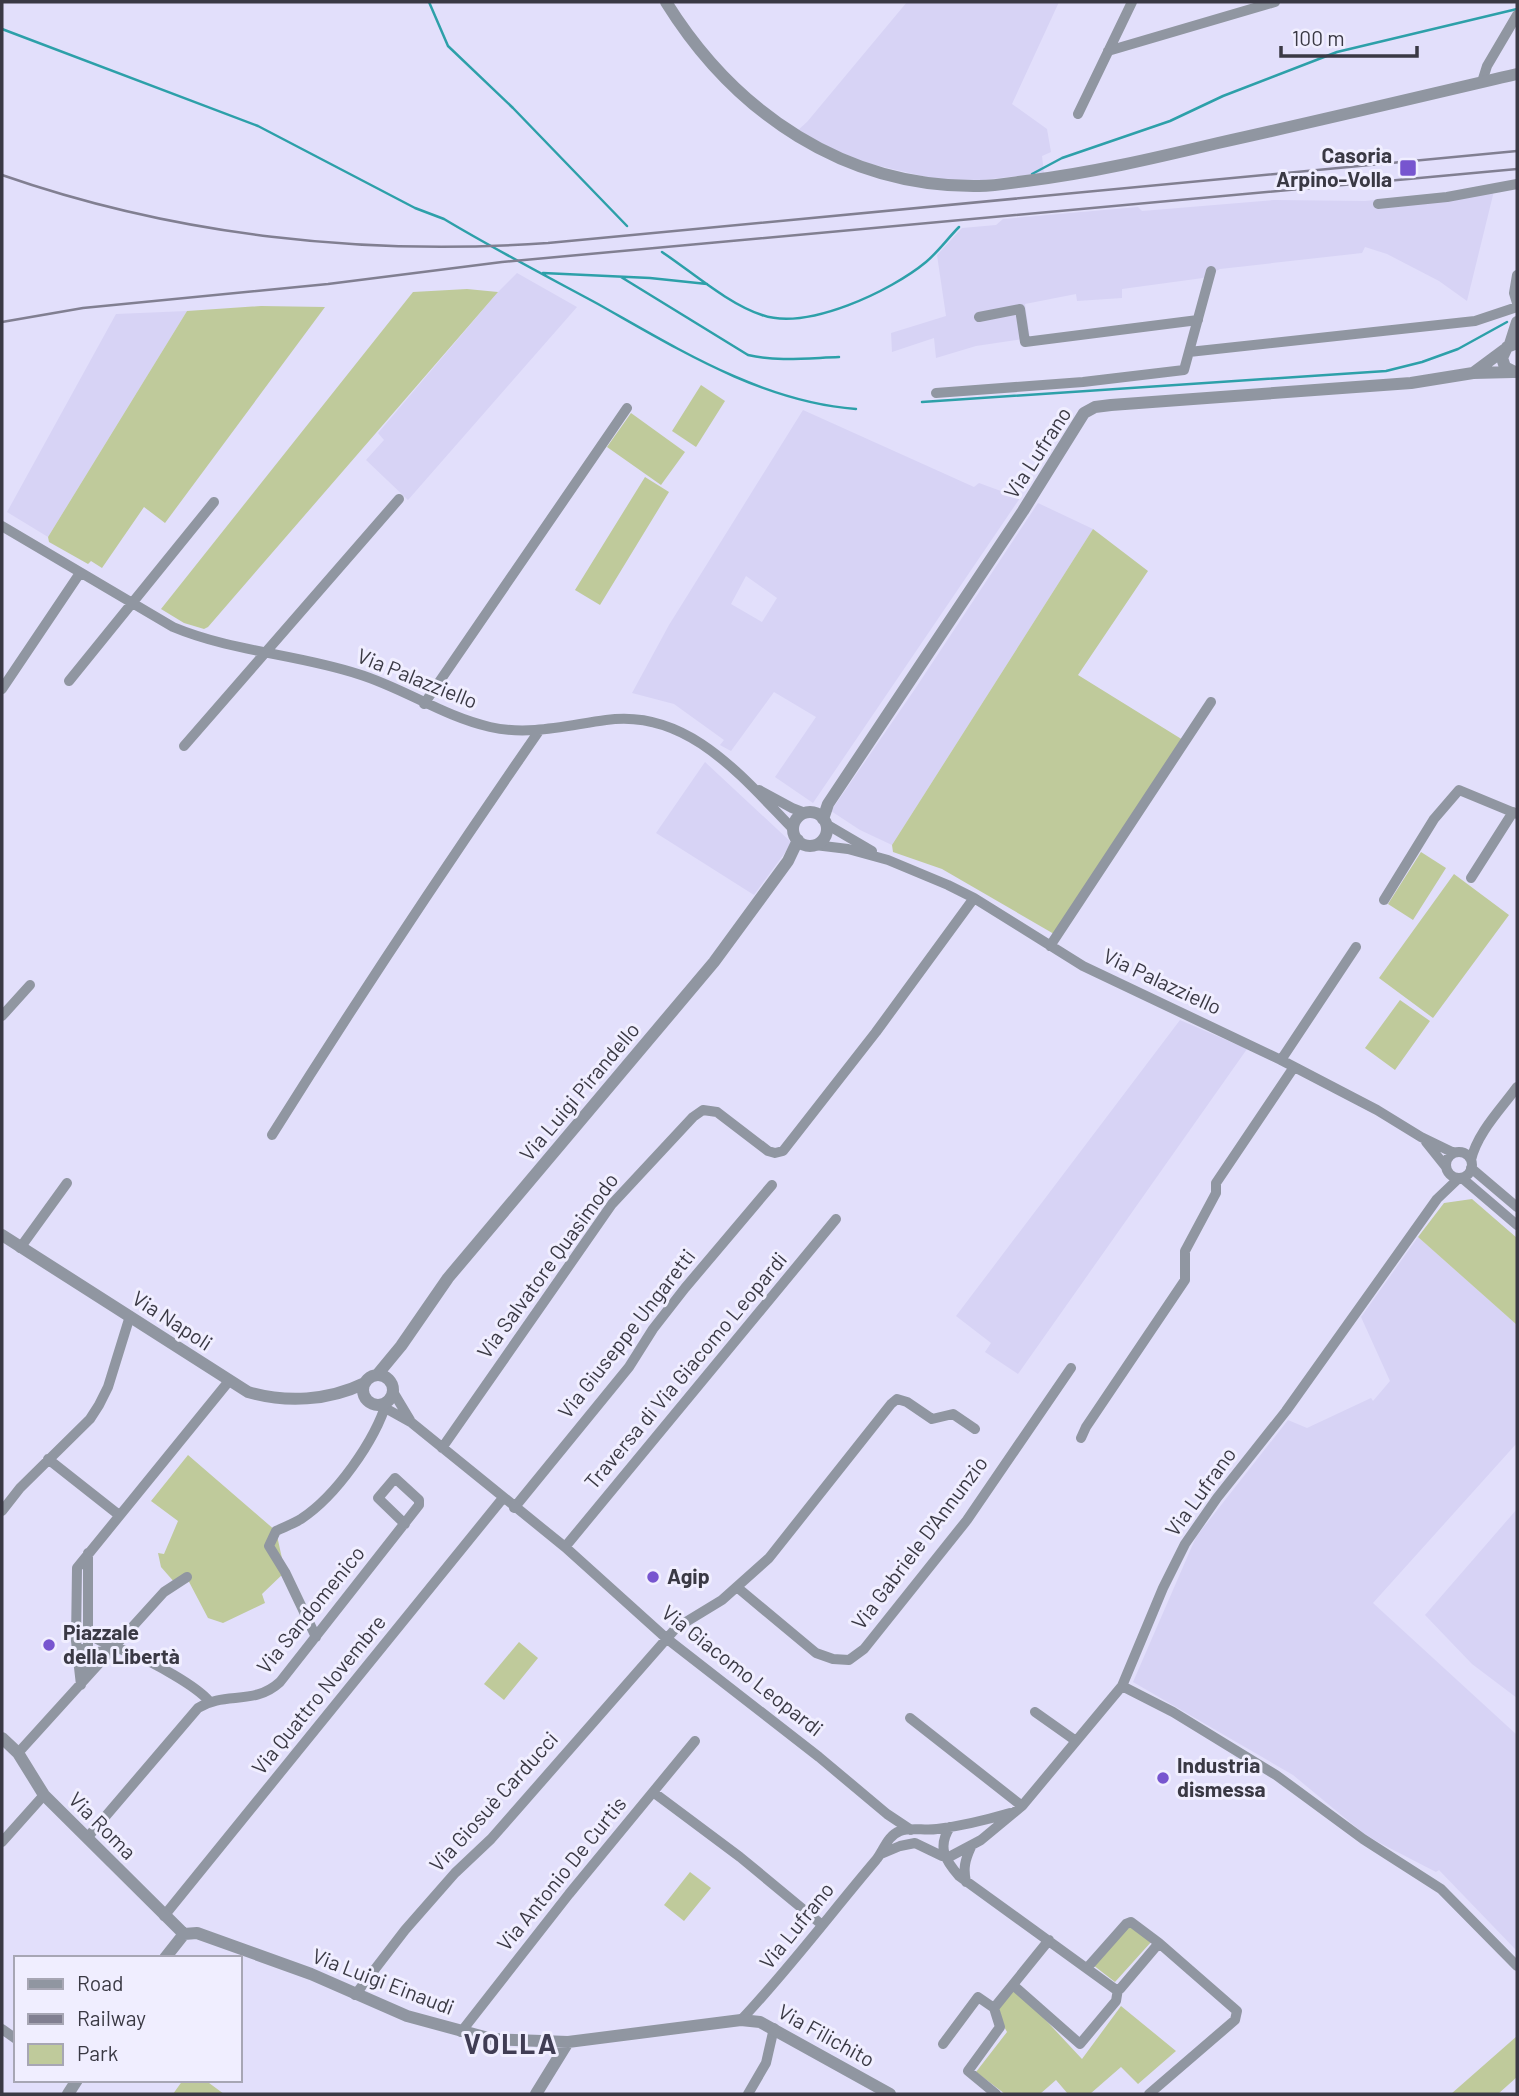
<svg xmlns="http://www.w3.org/2000/svg" width="1519" height="2096" font-family="Barlow,sans-serif">
  <style>
    .built { fill: #d7d3f5; fill-rule: evenodd }
    .green { fill: #bfca9b }
    .lines { fill: none; stroke-linecap: round; stroke-linejoin: round }
    .stream { stroke: #2da0a9; stroke-width: 2.5 }
    .minor { stroke: #9096a1; stroke-width: 10 }
    .tertiary { stroke: #9096a1; stroke-width: 12 }
    .rail { stroke: #817f91; stroke-width: 2.5 }
    .poi-dot { fill: #7755cf; stroke: #f0eeff; stroke-width: 2.5 }
    .labels { text-anchor: middle; stroke-width: 6; stroke-linejoin: round; paint-order: stroke }
    .poi-label { font-size: 21px; font-weight: bold; fill: #3a3944; stroke: #f0eeff; text-anchor: start }
    .street-label { font-size: 21px; fill: #3a3944; stroke: #f0eeff }
    .district-label { font-size: 28px; font-weight: bold; letter-spacing: 2px; fill: #403d54; stroke: #f0eeff }
  </style>
  <rect width="100%" height="100%" fill="#e2dffb"/>
  <path class="built" d="M907,2H1059L1012,104L1047,129L1051,152L1042,156L1044,173L982,180L935,179L871,164L837,151L797,131L807,122Z
    M1491,184L1494,191L1467,301L1439,281L1387,254L1365,247L1362,253L1220,269L1203,278L1122,289V298L1077,301L1076,294L1025,304L1030,338L976,346L936,358L934,338L892,352L891,333L946,316L937,255L962,228L996,225L1003,219L1138,207L1142,211L1274,200L1365,201L1451,192Z
    M517,273L577,307L408,500L366,460L384,440L378,433L498,292Z
    M187,311L48,537L7,512L116,314Z
    M803,410L974,487L979,483L1020,498L813,803L775,777L816,717L774,692L731,751L720,745L724,740L674,704L632,693L669,625ZM746,576L777,598L762,622L731,604Z
    M1038,503L1093,529L892,845L860,830L831,811L915,689Z
    M705,762L792,843L754,895L656,833Z
    M1180,1020L1247,1049L1018,1374L985,1352L991,1343L956,1316Z
    M1418,1237L1517,1325V1443L1373,1603L1517,1735V1951L1439,1870L1436,1872L1378,1842L1363,1833L1293,1775L1133,1682L1196,1537L1288,1420L1307,1428L1371,1398L1373,1401L1390,1381L1361,1317Z
    M1517,1509V1698L1472,1664L1425,1615Z"/>
  <path class="green" d="M467,289L498,292L208,627L204,629L184,623L161,609L413,292Z
    M261,306L325,307L165,523L144,507L102,568L91,561L88,564L49,542L48,537L187,311Z
    M701,385L725,401L696,447L672,431Z
    M631,413L685,452L661,485L607,447Z
    M645,477L669,492L600,605L575,590Z
    M1093,529L1148,571L1078,675L1183,740L1054,934L942,869L893,852L892,845Z
    M1421,852L1446,868L1413,920L1388,904Z
    M1454,874L1509,915L1433,1018L1379,978Z
    M1400,1000L1430,1021L1395,1070L1365,1048Z
    M1472,1199L1517,1238V1325L1418,1237L1444,1203Z
    M188,1455L276,1531L285,1572L262,1594L265,1603L223,1623L208,1618L187,1578L175,1583L161,1567L158,1553L164,1554L178,1521L151,1501Z
    M519,1642L538,1658L504,1700L484,1684Z
    M690,1872L711,1888L684,1921L664,1905Z
    M1129,1925L1152,1941L1115,1982L1093,1965Z
    M1013,1985L1082,2059L1121,2006L1176,2051L1138,2084L1121,2067L1090,2094H1068L1056,2080L1040,2094H1005L976,2072L1007,2032L994,2008Z
    M1517,2036V2077L1498,2094H1451Z
    M183,2080H205L224,2094H173Z"/>
  <g class="lines">
    <path class="stream" d="M429,2L448,46L513,108L627,226
      M2,29L258,126L415,208L444,219C494,249 546,276 598,304C678,349 762,402 856,409
      M1032,174L1062,158L1170,121L1223,96L1337,52L1517,9
      M662,252C692,272 728,304 762,315C807,331 891,291 926,262C938,252 948,238 959,227
      M543,273L650,278L707,284
      M621,277L748,355C777,362 809,358 839,357
      M922,402L1386,371L1422,362L1458,349L1507,322"/>
    <path class="minor" d="M1108,51L1275,2
      M1482,82L1487,66L1517,15
      M1078,114L1132,2
      M1378,204L1447,197L1517,184
      M1517,275L1514,293L1517,303
      M979,317L1020,309L1025,342L1198,320
      M1189,352L1475,321L1517,307
      M936,393L1083,382L1184,370L1211,271
      M2,526L173,627C233,652 297,654 358,674C404,688 442,716 490,727C529,736 568,725 606,720C688,708 743,778 794,830
      M69,681L214,502
      M2,689L80,573
      M424,704L627,408
      M184,746L399,499
      M759,790L792,808L805,813
      M826,824L872,851
      M815,845L848,849L888,860L948,885L974,898L1083,966L1281,1060L1377,1110L1421,1137L1454,1153
      M1471,878L1513,812
      M1384,900L1434,819L1459,790L1517,814
      M1050,946L1211,702
      M2,1016L30,985
      M1281,1060L1356,947
      M272,1135C358,998 447,864 539,731
      M1426,1142L1446,1167
      M1446 1165a13 13 0 1 1 26 0a13 13 0 1 1-26 0Z
      M1471,1160C1477,1133 1501,1109 1517,1087
      M1471,1168L1517,1207
      M1462,1178L1517,1225
      M20,1248L67,1183
      M392,1390L410,1420
      M378,1404L412,1423L565,1547L666,1638L819,1757L887,1814L911,1830
      M1081,1438L1086,1427L1185,1280V1251L1216,1193V1183L1294,1067
      M442,1448L612,1204L693,1117L703,1110L717,1112L768,1151L775,1153L783,1151L876,1032L974,898
      M48,1459L119,1515
      M514,1508L629,1367L653,1329L685,1288L772,1185
      M2,1511L20,1488L90,1419L99,1405L108,1387L130,1316
      M565,1547L836,1219
      M738,1588L816,1653L833,1659L849,1660L864,1649L967,1520L1071,1368
      M87,1633C102,1644 117,1647 133,1654C154,1663 195,1685 209,1701
      M316,1637L285,1572L269,1546L276,1531C284,1527 293,1524 301,1519C336,1496 375,1441 387,1401
      M82,1649L94,1653L114,1648
      M83,1674L88,1652V1553
      M81,1685L76,1641L77,1568L229,1381
      M1122,1686L1173,1712L1276,1775L1363,1839L1441,1889L1517,1966
      M1035,1712L1076,1741
      M910,1718L1022,1806
      M18,1753L164,1592L187,1577
      M653,1792L740,1857L821,1924
      M950,1827C937,1847 945,1860 959,1876L1115,1989H1120L1159,1943
      M87,1838L198,1708C225,1691 254,1706 280,1682L419,1505V1500L395,1478L378,1498L405,1524
      M2,1842L44,1795
      M881,1854L900,1846L915,1843L942,1856L949,1857L981,1840L1022,1806L1122,1686L1163,1588L1185,1544L1217,1498L1286,1411L1437,1199L1459,1178
      M966,1882C963,1868 965,1860 971,1847
      M164,1916L503,1498
      M1087,1968L1126,1924L1131,1922L1159,1943L1237,2011L1235,2020L1149,2094
      M1013,1985L1080,2044L1116,2001L1118,1989
      M355,1995L405,1930L455,1873L491,1839L676,1628L722,1600L769,1558L891,1404L897,1399L907,1402L932,1419L953,1414L975,1429
      M994,2008L1000,2027L968,2071L996,2094
      M741,2020C789,1969 831,1913 876,1860C884,1850 887,1836 900,1831C911,1827 925,1831 937,1829C962,1826 986,1820 1010,1813
      M2,2029L16,2039
      M461,2032L569,1894L695,1741
      M943,2044L978,1997L994,2008L1049,1940
      M748,2094L766,2063L774,2028"/>
    <path class="tertiary" d="M666,2C735,113 845,188 979,186C995,186 1011,183 1026,181C1091,173 1155,158 1218,143C1318,121 1418,97 1517,74
      M1510,344L1517,322
      M1515,372L1505,367L1502,358L1507,347L1517,343
      M1473,373L1504,350
      M793 829a17 17 0 1 1 34 0a17 17 0 1 1-34 0Z
      M823,819L828,804L1023,511L1084,413L1095,407L1111,405L1411,383L1473,373L1513,372
      M2,1235L248,1392C286,1403 328,1401 365,1383
      M377,1375L401,1346L448,1278L714,962L788,861L798,840
      M363 1390a15 15 0 1 1 30 0a15 15 0 1 1-30 0Z
      M2,1738L18,1753L44,1795L184,1934
      M184,1934L197,1933L311,1974L407,2016L492,2039L568,2042L741,2020L760,2022L890,2094
      M165,1958L184,1934
      M68,2094L77,2080
      M536,2094L568,2042"/>
    <path class="rail" d="M2,175C177,236 364,256 548,243L1517,151
      M2,322L83,308L328,284L502,262L1517,169"/>
  </g>
  <g class="poi-dot">
    <rect x="1399" y="159" width="18" height="18" rx="3.5"/>
    <circle cx="653" cy="1577" r="7"/>
    <circle cx="49" cy="1645" r="7"/>
    <circle cx="1163" cy="1778" r="7"/>
  </g>
  <g class="labels">
    <g class="poi-label">
      <text x="1392" y="163" text-anchor="end">Casoria<tspan x="1392" dy="24">Arpino-Volla</tspan></text>
      <text x="667" y="1584">Agip</text>
      <text x="63" y="1640">Piazzale<tspan x="63" dy="24">della Libertà</tspan></text>
      <text x="1177" y="1773">Industria<tspan x="1177" dy="24">dismessa</tspan></text>
    </g>
    <g class="street-label">
      <text transform="translate(1038 453) rotate(-57)" y="7">Via Lufrano</text>
      <text transform="translate(417 679) rotate(22)" y="7">Via Palazziello</text>
      <text transform="translate(1162 982) rotate(25)" y="7">Via Palazziello</text>
      <text transform="translate(580 1092) rotate(-50)" y="7">Via Luigi Pirandello</text>
      <text transform="translate(548 1266) rotate(-54)" y="7">Via Salvatore Quasimodo</text>
      <text transform="translate(172 1321) rotate(33)" y="7">Via Napoli</text>
      <text transform="translate(627 1334) rotate(-52)" y="7">Via Giuseppe Ungaretti</text>
      <text transform="translate(686 1371) rotate(-50)" y="7">Traversa di Via Giacomo Leopardi</text>
      <text transform="translate(1201 1492) rotate(-54)" y="7">Via Lufrano</text>
      <text transform="translate(920 1543) rotate(-53)" y="7">Via Gabriele D'Annunzio</text>
      <text transform="translate(311 1610) rotate(-51)" y="7">Via Sandomenico</text>
      <text transform="translate(742 1671) rotate(38)" y="7">Via Giacomo Leopardi</text>
      <text transform="translate(319 1695) rotate(-51)" y="7">Via Quattro Novembre</text>
      <text transform="translate(494 1802) rotate(-48)" y="7">Via Giosuè Carducci</text>
      <text transform="translate(102 1826) rotate(45)" y="7">Via Roma</text>
      <text transform="translate(562 1874) rotate(-51)" y="7">Via Antonio De Curtis</text>
      <text transform="translate(797 1926) rotate(-51)" y="7">Via Lufrano</text>
      <text transform="translate(383 1982) rotate(21)" y="7">Via Luigi Einaudi</text>
      <text transform="translate(826 2036) rotate(29)" y="7">Via Filichito</text>
    </g>
    <g class="district-label">
      <text x="511" y="2054">VOLLA</text>
    </g>
  </g>
  <rect width="1519" height="2096" fill="none" stroke="#3a3944" stroke-width="7"/>
  <rect x="14" y="1956" width="228" height="126" fill="#f0eeff" stroke="#a7a6b4" stroke-width="2"/>
  <rect x="28" y="1979" width="35" height="10" fill="#9096a1" stroke="#a7a6b4" stroke-width="2"/>
  <text x="77" y="1991" font-size="21" fill="#3a3944">Road</text>
  <rect x="28" y="2014" width="35" height="10" fill="#817f91" stroke="#a7a6b4" stroke-width="2"/>
  <text x="77" y="2026" font-size="21" fill="#3a3944">Railway</text>
  <rect x="28" y="2044" width="35" height="21" fill="#bfca9b" stroke="#a7a6b4" stroke-width="2"/>
  <text x="77" y="2061" font-size="21" fill="#3a3944">Park</text>
  <path d="M1281 46v10h136v-10" fill="none" stroke="#3a3944" stroke-width="3.5"/>
  <text x="1292" y="46" font-size="21" fill="#3a3944" stroke="#f0eeff" stroke-width="5" paint-order="stroke">100 m</text>
</svg>
